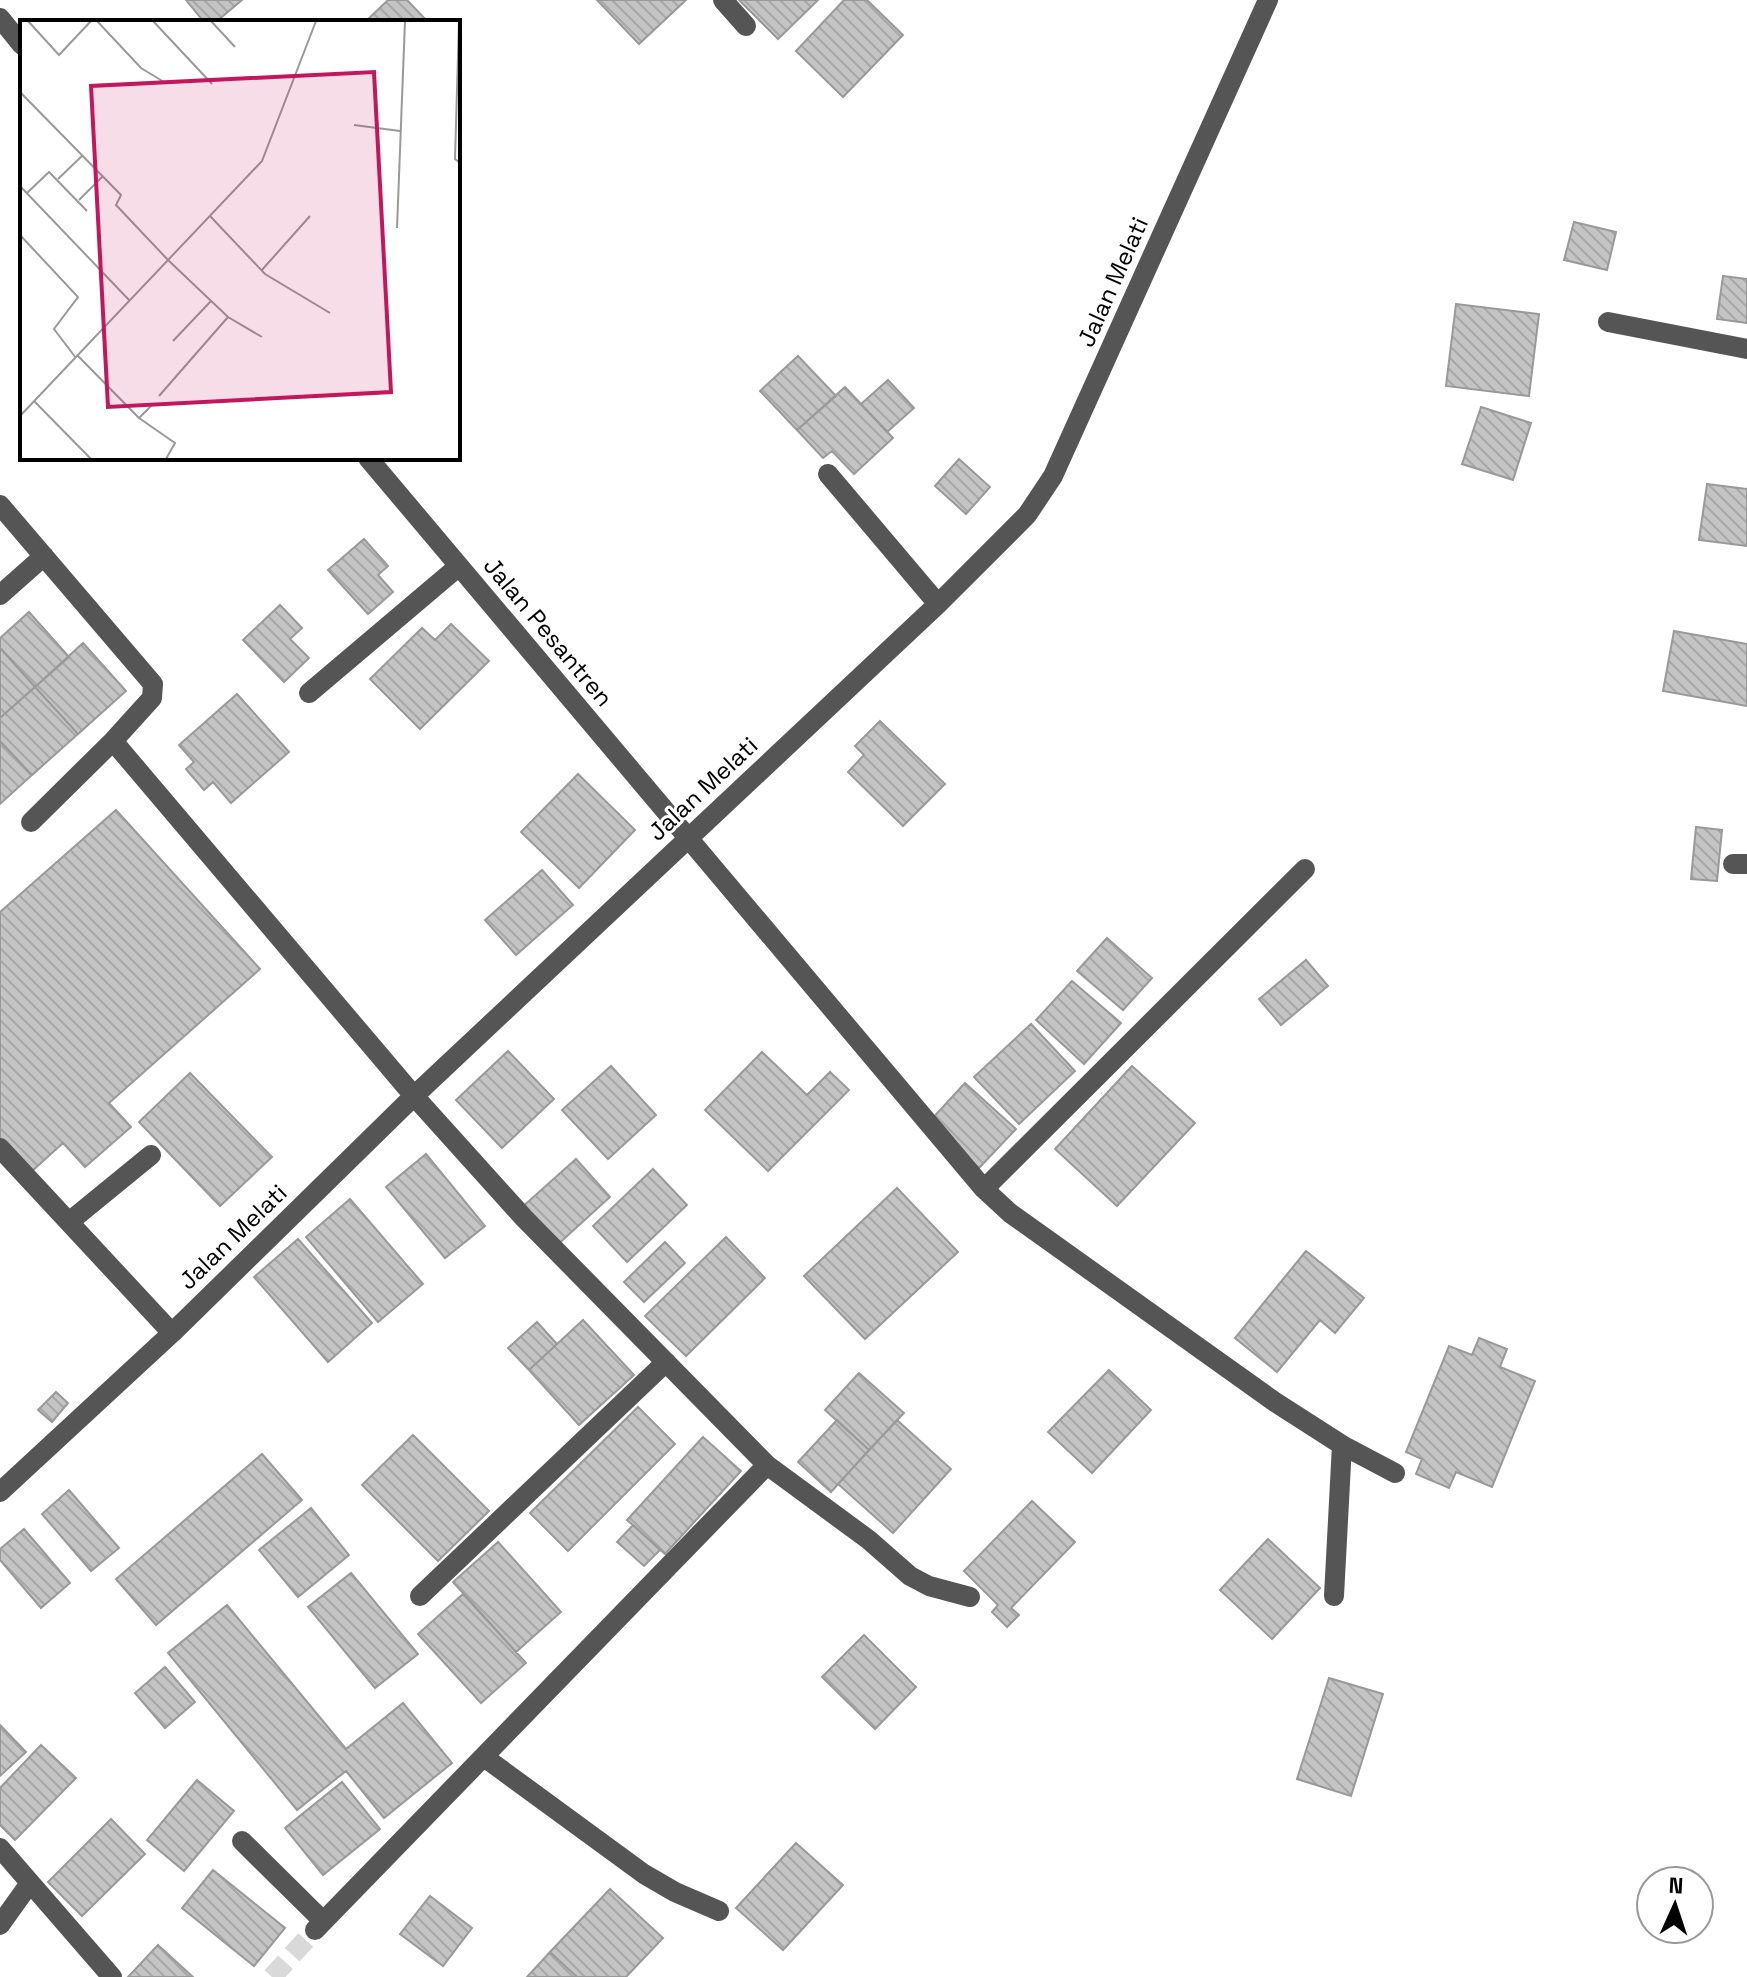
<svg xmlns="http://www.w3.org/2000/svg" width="1747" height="1977" font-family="'Space Grotesk',sans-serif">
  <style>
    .building { fill: url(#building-back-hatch); stroke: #999; stroke-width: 2 }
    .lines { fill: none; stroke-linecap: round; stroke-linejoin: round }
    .minor-tunnel { stroke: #d9d9d9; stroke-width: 20; stroke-dasharray: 20 10; stroke-linecap: butt }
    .minor { stroke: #555; stroke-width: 20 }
    .labels { text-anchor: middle; stroke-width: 6; stroke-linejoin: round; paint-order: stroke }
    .street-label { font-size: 24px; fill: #000; stroke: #fff }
    .inset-road { fill: none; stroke: #999; stroke-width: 2 }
    .view { fill: #c2185b; fill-opacity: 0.15; stroke: #c2185b; stroke-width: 4 }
    .inset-edge { fill: none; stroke: #000; stroke-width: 4 }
  </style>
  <defs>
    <pattern id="building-back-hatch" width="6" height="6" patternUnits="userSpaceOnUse" patternTransform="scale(2)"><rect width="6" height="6" fill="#c4c4c4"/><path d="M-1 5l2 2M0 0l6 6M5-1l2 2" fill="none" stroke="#a7a7a7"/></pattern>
  </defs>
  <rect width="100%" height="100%" fill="#fff"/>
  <path class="building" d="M186,0H242L216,22H204Z
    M388,0H407L428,22H365Z
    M597,0H686L639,44Z
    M739,0H818L778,39Z
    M844,0H867L903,35L843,97L796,51Z
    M1574,222L1616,232L1607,270L1564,260Z
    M1723,276L1747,279V323L1717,319Z
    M1456,304L1539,314L1529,396L1446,386Z
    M798,356L836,396L797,430L760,391Z
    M888,380L914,408L887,432L861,404Z
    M845,387L893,438L854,474L832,451L823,458L797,430Z
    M1481,407L1531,423L1513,480L1462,464Z
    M959,459L990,487L966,514L935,486Z
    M1707,484L1747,489V546L1699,540Z
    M364,539L388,566L378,575L393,592L368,614L328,570Z
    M280,605L302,628L290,639L309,658L284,682L243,640Z
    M29,612L69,657L35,687L0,648V638Z
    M451,624L489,661L420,729L370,679L422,628L435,640Z
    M1674,631L1747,644V706L1663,691Z
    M83,643L126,691L78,734L35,687Z
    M0,648L35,687L0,718Z
    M35,687L78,734L32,775L0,741V718Z
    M237,694L289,752L231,803L213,782L204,790L186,769L194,762L179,745Z
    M880,721L945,784L903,826L848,772L864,755L855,746Z
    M0,741L32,775L0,804Z
    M578,774L635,830L579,888L521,832Z
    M116,810L260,969L109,1103L131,1127L85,1167L63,1143L31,1172L0,1138V912Z
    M1696,827L1722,830L1717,881L1691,879Z
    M542,870L573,905L516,955L485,920Z
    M1107,938L1152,978L1123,1010L1077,971Z
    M1306,960L1328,986L1281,1025L1259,999Z
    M1072,981L1121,1023L1084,1064L1036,1020Z
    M1031,1024L1075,1071L1019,1124L974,1077Z
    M508,1051L554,1099L502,1148L456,1100Z
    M762,1052L807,1095L830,1072L849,1090L768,1171L705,1110Z
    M611,1066L656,1115L608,1159L562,1110Z
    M1132,1066L1195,1123L1117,1206L1055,1149Z
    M190,1073L272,1157L220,1206L139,1122Z
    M965,1083L1016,1129L979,1168L929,1122Z
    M426,1154L485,1226L445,1258L386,1187Z
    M576,1159L610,1197L555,1247L520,1209Z
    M653,1169L687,1205L627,1262L593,1226Z
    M897,1188L958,1252L865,1339L804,1276Z
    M350,1199L423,1284L378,1322L306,1237Z
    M726,1237L765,1278L686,1356L645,1316Z
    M298,1239L372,1323L328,1362L254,1277Z
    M665,1242L685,1263L644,1302L624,1282Z
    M1306,1251L1364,1298L1335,1333L1320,1320L1277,1372L1235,1338Z
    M583,1320L634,1375L579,1425L529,1370Z
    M537,1322L557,1344L529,1370L508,1348Z
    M1479,1338L1507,1349L1500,1367L1535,1381L1492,1487L1456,1472L1449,1488L1416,1474L1422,1459L1406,1452L1449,1346L1472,1355Z
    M1109,1370L1151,1410L1092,1473L1048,1432Z
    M859,1373L904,1413L869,1450L825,1410Z
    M56,1392L68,1403L52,1422L38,1410Z
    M638,1407L675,1444L568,1551L530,1513Z
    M837,1420L869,1450L831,1492L798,1462Z
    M897,1420L951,1469L893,1533L838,1484Z
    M413,1435L489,1511L438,1561L362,1485Z
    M703,1437L741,1471L665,1554L627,1520Z
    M262,1454L302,1500L156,1625L116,1579Z
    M69,1490L119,1548L91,1571L42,1514Z
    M1032,1501L1075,1542L1011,1608L1019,1615L1007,1627L992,1612L998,1605L964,1571Z
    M311,1508L349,1555L298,1597L259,1550Z
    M633,1525L660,1550L644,1566L617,1542Z
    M24,1529L70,1583L41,1608L0,1560V1549Z
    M1268,1539L1320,1588L1272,1639L1220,1590Z
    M498,1542L561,1612L516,1652L453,1582Z
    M351,1573L418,1654L375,1688L308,1607Z
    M463,1594L526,1663L481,1703L418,1634Z
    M227,1605L346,1749L403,1703L452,1763L384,1818L346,1771L297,1810L168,1653Z
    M864,1635L916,1687L875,1729L822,1677Z
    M165,1667L195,1702L165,1728L135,1693Z
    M1329,1678L1383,1694L1351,1796L1297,1779Z
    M0,1725L26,1752L0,1776Z
    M41,1745L76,1778L15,1840L0,1825V1788Z
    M197,1780L234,1811L184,1871L147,1840Z
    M342,1782L380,1829L323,1875L285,1828Z
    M111,1819L145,1854L82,1916L48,1882Z
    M796,1843L843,1885L783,1950L736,1908Z
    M213,1870L285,1928L254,1966L182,1908Z
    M610,1889L663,1938L626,1977H577L550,1952Z
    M430,1896L472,1928L443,1966L400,1934Z
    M158,1945L193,1977H128Z
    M550,1952L577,1977H527Z"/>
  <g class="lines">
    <path class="minor-tunnel" d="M272,1977L315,1930"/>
    <path class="minor" d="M723,0L746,26
      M0,18L22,45
      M1608,322L1747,349
      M368,458L984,1189L1010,1213L1275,1402L1342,1445L1395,1473
      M828,474L938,604
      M0,505L153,684L152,698L113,741L414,1096L524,1218L767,1465L869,1540L910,1576L929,1586L970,1597
      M0,595L44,556
      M309,693L459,566
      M31,822L113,741
      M1733,864H1747
      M0,1148L172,1333
      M984,1189L1305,869
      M69,1222L151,1155
      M0,1492L172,1333L414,1096L938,604L1027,515L1053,476L1268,0
      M420,1596L666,1362
      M1334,1596L1342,1445
      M484,1757L644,1874L675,1892L719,1911
      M242,1841L323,1921
      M0,1848L112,1977
      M0,1925L30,1883
      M315,1930L767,1465"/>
  </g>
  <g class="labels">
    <g class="street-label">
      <text transform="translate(1113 282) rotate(-66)" y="8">Jalan Melati</text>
      <text transform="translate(548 632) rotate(50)" y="8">Jalan Pesantren</text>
      <text transform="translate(703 789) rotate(-43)" y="8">Jalan Melati</text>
      <text transform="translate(233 1237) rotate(-44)" y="8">Jalan Melati</text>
    </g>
  </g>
  <g transform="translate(20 20)">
    <rect width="440" height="440" fill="#fff"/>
    <path class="inset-road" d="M8,1L39,35L71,1M77,1L121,48L144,62M133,1L192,64M191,1L215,27M439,1L435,139L440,143M0,72L101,175L96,185L148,240L208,297L242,317M334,105L380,111M38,159L63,135M0,166L110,281M7,173L29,152L67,191M59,180L83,156M190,196L245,254L310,293M377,208L385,1M0,215L58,277L34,309L56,338M241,251L290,196M153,321L191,281M58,336L119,398L132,385M139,376L208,297M14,381L71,439M0,396L242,141L296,1M119,398L155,423L146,439"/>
    <path class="view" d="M354,52L371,372L88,387L71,66Z"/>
    <rect width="440" height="440" class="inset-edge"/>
  </g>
  <g transform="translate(1675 1905) rotate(3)"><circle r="38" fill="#ffffff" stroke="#999999" stroke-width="2"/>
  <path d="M0-6L14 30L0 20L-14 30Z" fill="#000000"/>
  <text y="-12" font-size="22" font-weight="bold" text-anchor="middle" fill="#000000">N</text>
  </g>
</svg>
